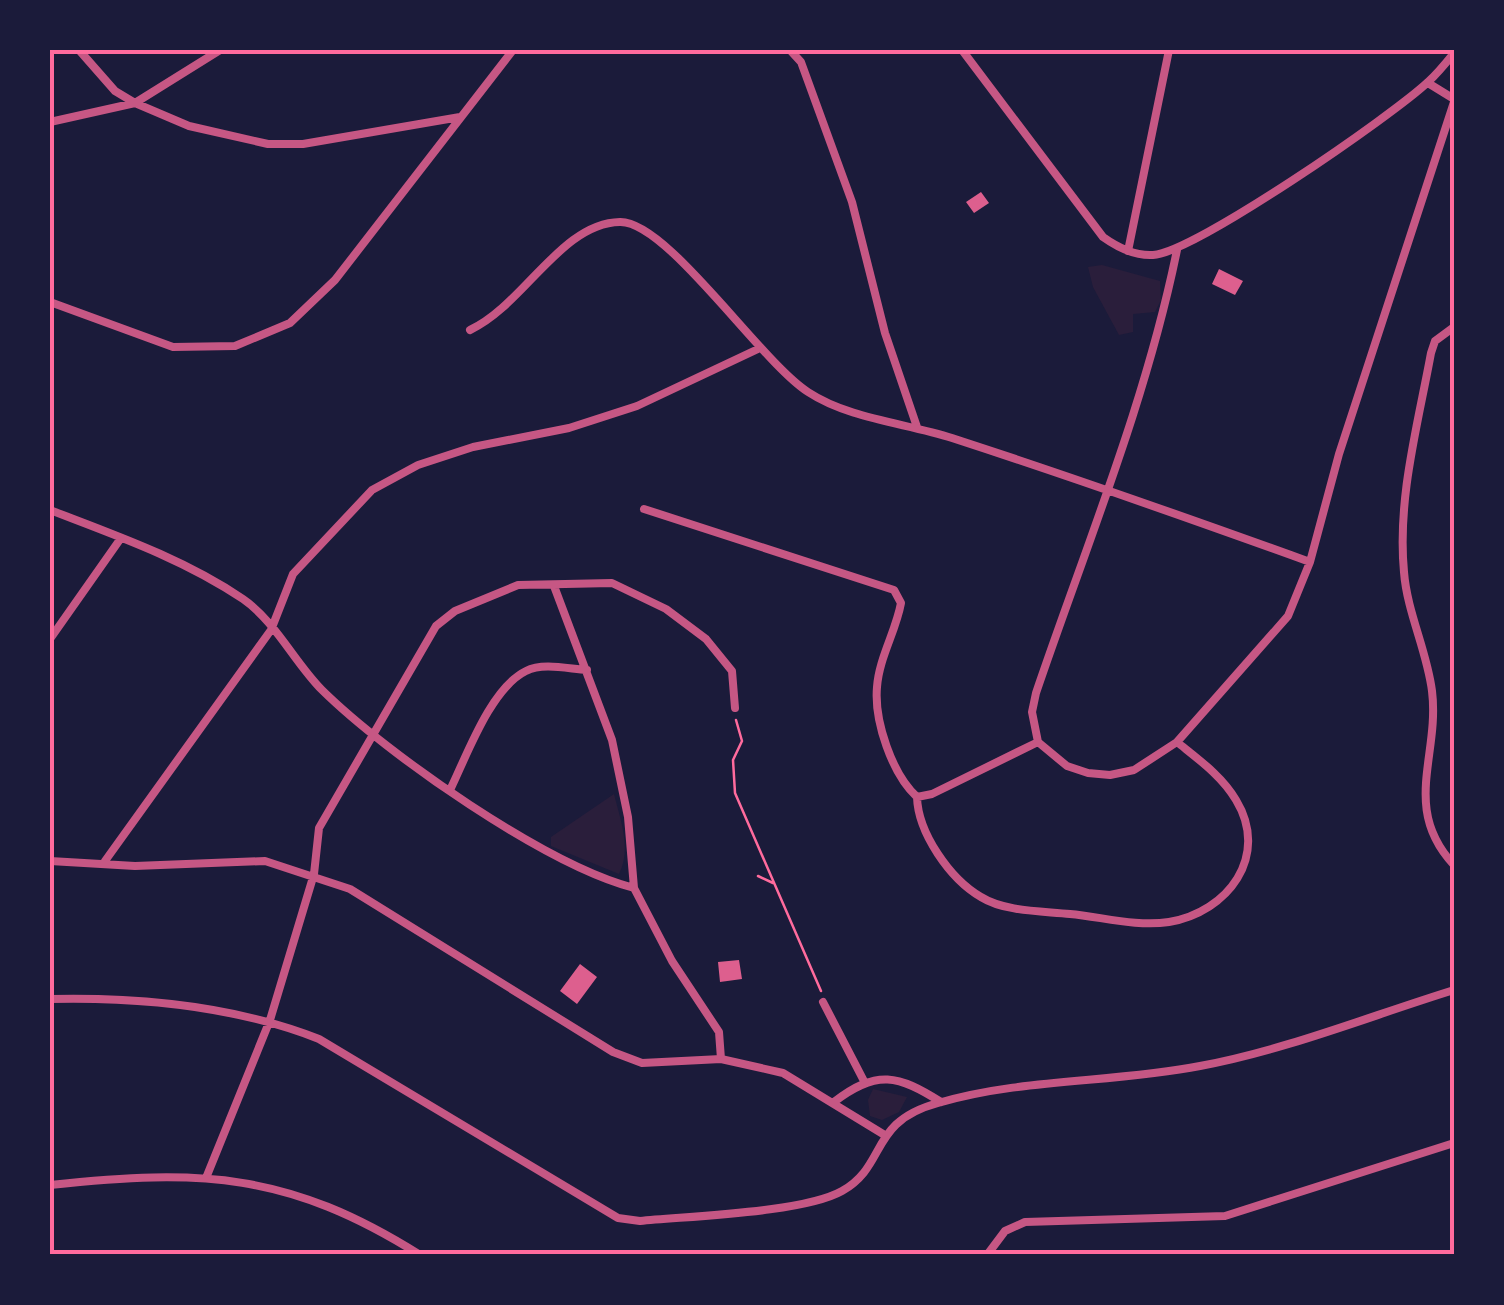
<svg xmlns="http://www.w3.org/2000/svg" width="1504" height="1305" font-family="'Titillium Web',sans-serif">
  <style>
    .green { fill: #2a1e3b }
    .building { fill: #dd5f8e }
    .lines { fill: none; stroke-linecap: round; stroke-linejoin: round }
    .path { stroke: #ff6b9d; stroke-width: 2.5 }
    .minor { stroke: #c65784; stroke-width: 8 }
    .neatline { fill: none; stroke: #ff6b9d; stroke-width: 4 }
  </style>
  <rect width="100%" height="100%" fill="#1b1b3a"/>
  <path class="green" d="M1102,265L1160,281L1161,300L1155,312L1133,314V332L1119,335L1093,287L1088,267Z
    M614,794C620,819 632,849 619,874L551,846V837Z
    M873,1089L907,1097L899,1112L882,1120L870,1116L868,1100Z"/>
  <path class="building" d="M981,192L989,203L974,213L966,202Z
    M1219,269L1243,281L1235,295L1212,284Z
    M739,960L742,979L720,982L718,962Z
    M580,964L597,977L577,1004L560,991Z"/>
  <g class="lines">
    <path class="path" d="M736,720L742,741L733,760L735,793L821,991
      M758,876L773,883"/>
    <path class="minor" d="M79,50L115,91L135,103L220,50
      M790,50L801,62L852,202L885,333L917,427
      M962,50L1103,237C1117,247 1136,256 1153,255C1194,253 1393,115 1428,82C1438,73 1446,63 1454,53
      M1428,83L1454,99
      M50,122L135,103L189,126L268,144H303L460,117
      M1128,251L1169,50
      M50,302L173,347L235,346L290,323L335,280L513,50
      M1454,327L1435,341L1431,353C1418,424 1397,499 1404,572C1407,612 1427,651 1432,691C1440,756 1401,808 1454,865
      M470,330C524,305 561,223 620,222C667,221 760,361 808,392C849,419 906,423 952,438C1072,477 1191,519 1310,562
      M644,509L894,590L901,603C896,631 879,658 877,687C874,721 892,774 917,797L932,794L1038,742
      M50,510C115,535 184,559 243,599C275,621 295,663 322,690C388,755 546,865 634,888
      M554,586L612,740L628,817L634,888L672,961L719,1032L721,1059L783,1073L883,1134
      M50,639L121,538
      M1038,742L1067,766L1088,773L1110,775L1134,770L1177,742L1288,616L1310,562L1339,454L1454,102
      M1038,742L1032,712L1036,693C1086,546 1146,402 1177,250
      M451,788C467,755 491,688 526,671C543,662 569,669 587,670
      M917,797C918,833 950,879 981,897C1005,912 1043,911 1070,914C1102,917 1137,927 1169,922C1228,912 1270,856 1236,800C1222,776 1198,759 1177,742
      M50,861L135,866L265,861L350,889L613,1052L642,1063L721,1059
      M105,861L271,630L293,574L372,490L418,465L473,447L569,428L637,406L758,349
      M50,999C140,997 235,1006 319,1039L618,1218L640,1221C688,1216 803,1213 842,1191C888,1165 868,1122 938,1103C1023,1078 1114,1083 1200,1066C1286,1050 1370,1016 1454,990
      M823,1002L865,1083
      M834,1102C877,1069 898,1075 941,1102
      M206,1178L270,1020L314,874L319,828L436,626L455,611L518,585L612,583L666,609L706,639L732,671L735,708
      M50,1185C201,1169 288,1172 420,1255
      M987,1255L1005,1231L1025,1222L1225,1216L1454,1143"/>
  </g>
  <rect width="1504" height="1305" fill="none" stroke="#1b1b3a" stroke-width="105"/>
  <rect x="52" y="52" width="1400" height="1200" class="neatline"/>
</svg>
